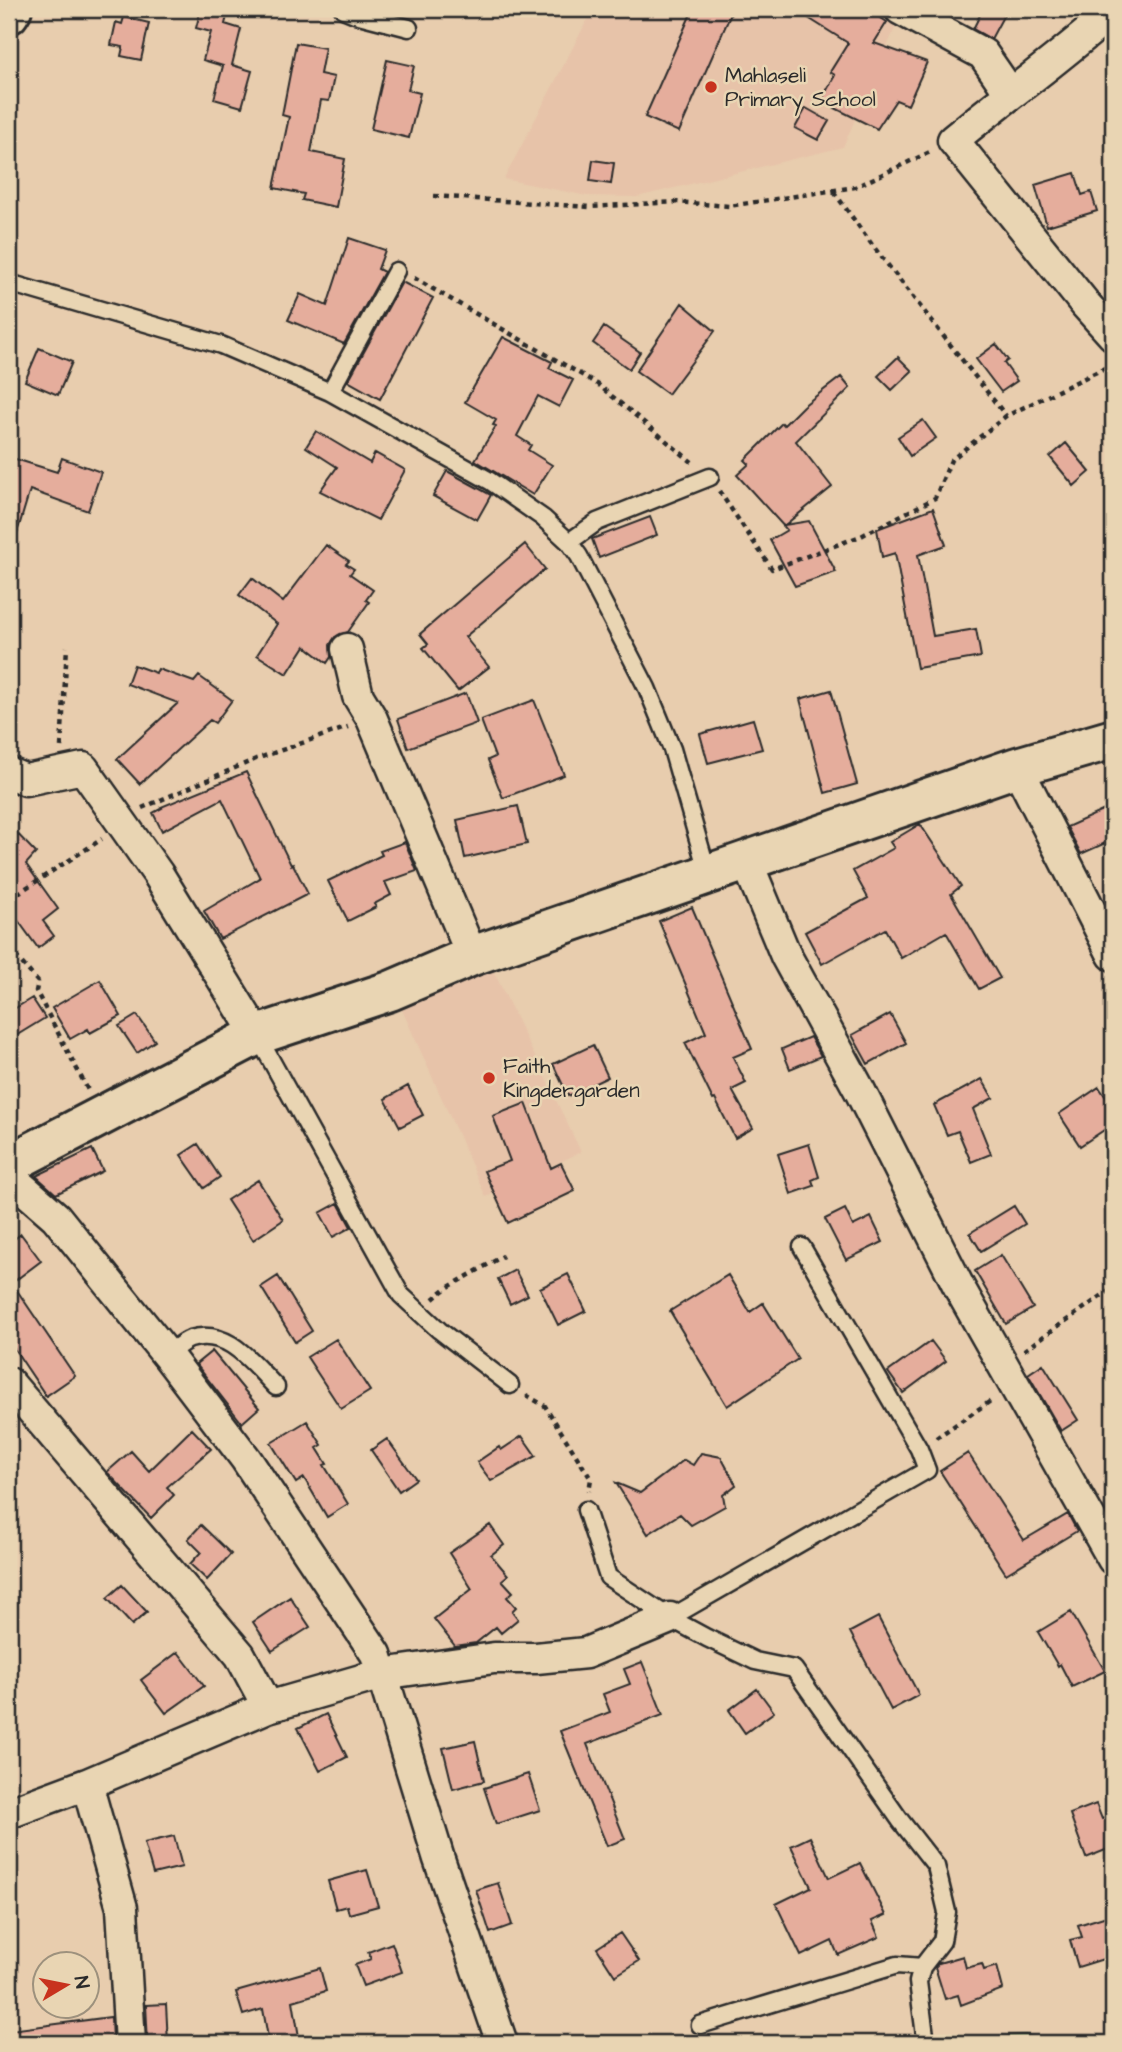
<svg xmlns="http://www.w3.org/2000/svg" width="1122" height="2052" font-family="'Architects Daughter',sans-serif">
  <style>
    .built { fill: #e7c3a9 }
    .green { fill: #b6da94; stroke: #708260; stroke-width: 2 }
    .building { fill: #e5ad9c; stroke: #2b2b2b; stroke-width: 2 }
    .lines { fill: none; stroke-linecap: round; stroke-linejoin: round }
    .lane-casing { stroke: #2b2b2b; stroke-width: 21 }
    .street-casing { stroke: #2b2b2b; stroke-width: 35 }
    .secondary-casing { stroke: #2b2b2b; stroke-width: 44 }
    .path { stroke: #2b2b2b; stroke-width: 4.5; stroke-dasharray: 5 5; stroke-linecap: butt }
    .lane { stroke: #e9d5b3; stroke-width: 16 }
    .street { stroke: #e9d5b3; stroke-width: 30 }
    .secondary { stroke: #e9d5b3; stroke-width: 38 }
    .poi-dot { fill: #c8321e; stroke: #e9d5b3; stroke-width: 2.5 }
    .labels { text-anchor: middle; stroke-width: 5; stroke-linejoin: round; paint-order: stroke }
    .poi-label { font-size: 21px; fill: #2b2b2b; stroke: #e9d5b3; text-anchor: start }
  </style>
  <rect width="100%" height="100%" fill="#e8cdae"/>
  <filter id="ink" filterUnits="userSpaceOnUse"><feTurbulence type="fractalNoise" baseFrequency=".0143" numOctaves="2"/><feDisplacementMap in="SourceGraphic" scale="14" xChannelSelector="R" yChannelSelector="G"/><feConvolveMatrix kernelMatrix="1 2 1 2 8 2 1 2 1" color-interpolation-filters="sRGB"/></filter>
  <g filter="url(#ink)">
    <path class="built" d="M593,9H868L896,26L843,147L637,197L587,196L504,179Z
      M492,968L581,1152L486,1197L399,1003Z"/>
    <path class="green" d="M1025,2035L1038,2038L1041,2043H958C980,2038 1002,2036 1025,2035Z"/>
    <path class="building" d="M201,9H229L225,24L241,29L232,65L252,71L242,107L214,99L223,66L203,60L211,32L196,28Z
      M693,9H733L679,132L645,117Z
      M794,9H867L887,22L874,43L927,62L908,105L896,100L877,129L821,101L835,75L830,72L848,43Z
      M983,9H1007L991,39L973,29Z
      M124,17L149,23L141,60L121,56L123,47L111,45L116,22L122,24Z
      M296,43L325,48L320,74L334,77L329,101L321,100L311,152L345,159L336,207L302,200L304,194L274,188L289,117L282,115Z
      M387,60L414,66L408,90L420,93L409,138L371,129Z
      M806,108L829,121L818,140L795,128Z
      M593,160L614,163L611,184L590,181Z
      M1075,173L1082,195L1091,192L1097,211L1047,226L1035,185Z
      M349,238L385,250L378,269L384,272L344,344L288,320L300,294L327,306Z
      M402,282L433,298L380,399L348,381Z
      M682,303L715,331L668,394L636,371Z
      M604,327L640,352L629,369L593,343Z
      M503,337L552,362L549,368L573,380L559,407L538,396L517,436L531,445L528,450L552,465L533,495L475,460L496,426L493,425L496,420L465,402Z
      M996,344L1008,360L1004,363L1017,381L1001,392L976,359Z
      M39,348L72,362L58,395L25,381Z
      M898,357L912,371L892,390L878,376Z
      M841,377L850,388L796,441L832,487L785,525L809,521L836,572L795,586L770,540L787,530L737,475L749,464L745,460L782,423L784,425L803,406Z
      M923,420L936,438L910,456L898,437Z
      M316,431L370,463L375,453L405,470L378,520L320,491L337,467L306,447Z
      M1066,443L1090,472L1074,486L1050,457Z
      M9,457L57,472L62,458L101,472L88,511L30,490L14,543L9,542Z
      M447,471L491,495L477,520L433,496Z
      M933,508L946,545L918,555L933,636L976,629L981,657L917,668L895,553L882,557L877,529Z
      M650,517L657,535L599,558L592,539Z
      M525,544L545,569L465,637L489,667L458,691L423,648L428,644L420,634Z
      M326,545L349,561L346,564L354,569L350,574L373,590L366,600L369,602L348,632L335,637L330,645L331,657L327,663L305,646L287,674L257,655L277,624L239,595L252,578L283,602Z
      M134,665L156,673L158,669L194,682L199,676L232,700L215,723L210,720L140,784L117,759L178,703L127,684Z
      M831,690L857,784L825,793L800,699Z
      M466,693L477,723L408,748L398,719Z
      M534,700L564,775L503,798L488,760L495,757L481,720Z
      M753,719L762,749L708,763L700,734Z
      M246,772L291,865L293,864L308,894L220,939L204,911L260,878L222,799L162,831L153,813L162,808L161,807Z
      M518,806L527,844L465,858L457,820Z
      M1113,806V829L1106,833L1110,841L1081,854L1067,827Z
      M920,824L961,886L951,894L1000,978L979,989L946,932L901,958L885,929L822,964L805,932L868,898L853,871L894,848L890,842Z
      M9,825L36,853L26,864L58,909L43,921L54,936L38,948L9,908Z
      M405,842L417,871L385,882L391,895L374,904L376,907L348,921L328,881L382,855L380,851Z
      M692,907L752,1049L733,1057L746,1083L732,1090L753,1128L735,1138L715,1099L713,1100L685,1043L706,1033L659,921Z
      M100,980L121,1016L90,1033L88,1029L70,1039L52,1008Z
      M32,998L45,1018L9,1040V1012Z
      M890,1014L906,1043L868,1064L852,1035Z
      M137,1015L155,1041L137,1053L119,1026Z
      M810,1037L821,1056L790,1069L782,1049Z
      M593,1045L608,1077L568,1096L553,1064Z
      M982,1079L993,1098L973,1109L991,1154L971,1162L958,1131L947,1135L934,1105Z
      M408,1086L423,1115L400,1127L385,1099Z
      M1099,1087L1113,1108V1124L1080,1146L1059,1114Z
      M526,1103L551,1168L561,1163L575,1191L508,1223L484,1171L510,1161L493,1116Z
      M198,1144L220,1177L204,1188L181,1155Z
      M809,1144L819,1177L812,1180L814,1186L791,1194L778,1154Z
      M92,1149L103,1171L56,1194L36,1176Z
      M258,1180L283,1220L253,1240L227,1200Z
      M338,1203L351,1227L333,1237L320,1213Z
      M1014,1206L1025,1224L981,1251L970,1233Z
      M845,1209L853,1226L871,1217L883,1242L846,1260L825,1219Z
      M21,1234L41,1261L12,1283L75,1376L46,1396L9,1341V1243Z
      M1001,1255L1033,1308L1006,1324L975,1271Z
      M515,1270L528,1295L510,1304L498,1279Z
      M568,1274L586,1311L558,1325L540,1288Z
      M728,1275L750,1312L763,1303L798,1359L727,1406L670,1311Z
      M278,1276L312,1331L295,1342L261,1287Z
      M336,1339L370,1391L341,1409L307,1357Z
      M931,1341L946,1361L903,1393L888,1372Z
      M212,1351L259,1408L242,1423L196,1364Z
      M1043,1364L1078,1420L1061,1431L1028,1374Z
      M307,1421L322,1445L317,1448L327,1464L324,1465L348,1504L327,1517L304,1478L296,1483L271,1443Z
      M192,1429L211,1449L167,1487L174,1495L151,1518L107,1472L131,1451L149,1471Z
      M522,1436L536,1456L491,1481L477,1462L499,1447L501,1450Z
      M387,1439L416,1479L399,1491L371,1450Z
      M701,1453L721,1457L736,1485L723,1495L725,1506L691,1525L680,1514L648,1534L616,1483L640,1493L684,1460L693,1465Z
      M968,1453L1024,1540L1068,1514L1077,1531L1006,1574L940,1471Z
      M201,1525L231,1554L207,1580L190,1564L201,1552L188,1539Z
      M490,1525L504,1545L491,1555L508,1575L502,1580L513,1592L507,1597L516,1607L512,1611L518,1619L501,1633L496,1627L476,1643L455,1646L434,1619L472,1589L449,1553Z
      M122,1585L147,1612L132,1625L107,1598Z
      M290,1597L310,1627L272,1651L253,1622Z
      M1071,1612L1105,1671L1072,1687L1060,1664L1058,1666L1038,1632Z
      M878,1617L919,1695L891,1710L850,1632Z
      M178,1652L204,1686L166,1713L141,1680Z
      M642,1662L663,1715L587,1744L625,1839L607,1846L560,1731L610,1712L603,1694L630,1684L624,1669Z
      M757,1689L774,1712L745,1733L729,1710Z
      M326,1714L347,1757L320,1771L298,1728Z
      M475,1741L484,1781L453,1789L443,1748Z
      M528,1774L540,1810L496,1824L484,1788Z
      M1096,1804L1102,1819L1108,1817L1113,1833V1847L1086,1858L1070,1814Z
      M174,1836L182,1867L153,1874L144,1843Z
      M810,1837L829,1878L860,1863L886,1915L872,1921L879,1937L838,1955L832,1941L801,1956L776,1904L811,1887L791,1846Z
      M367,1870L378,1906L349,1914L347,1906L336,1909L328,1881Z
      M498,1883L512,1925L490,1933L476,1890Z
      M1113,1914V1956L1078,1967L1070,1940L1082,1937L1078,1925Z
      M620,1933L639,1961L615,1976L597,1948Z
      M392,1943L402,1972L363,1986L355,1965L371,1959L368,1952Z
      M963,1956L966,1968L982,1964L984,1970L997,1966L1003,1989L961,2005L958,1995L945,1999L935,1967L939,1963Z
      M320,1968L326,1991L293,2001L300,2043H269L263,2009L243,2015L236,1992Z
      M166,2004L168,2043H148L146,2005Z
      M111,2017L112,2042L11,2043L10,2030Z"/>
    <g class="lines">
      <defs>
        <path id="lane" d="M343,9L355,14L409,28
          M9,283L221,345L330,392L490,481L543,518L569,542L579,556L647,688L672,749L708,874
          M330,392L396,271
          M569,542L597,522L710,477
          M257,1035L401,1295L439,1330L510,1385
          M167,1355C174,1350 182,1342 190,1339C228,1327 252,1363 276,1387
          M586,1510L608,1577L670,1618L707,1638L755,1661L794,1669L900,1820L936,1866L947,1912L942,1941L922,1967L918,1982L926,2043
          M670,1618L927,1470L919,1449L802,1247
          M700,2025L897,1965L922,1967"/>
        <path id="street" d="M900,9L983,54L1010,93
          M1113,11C1062,57 1006,96 953,140L1086,305L1113,335
          M347,649L358,696L372,719L472,956
          M1017,767L1113,955
          M9,773L26,780L83,768L158,874L257,1035
          M747,862L786,956L860,1091L960,1289L1113,1559
          M9,1176L56,1217L167,1355L246,1459L376,1654L439,1859L502,2043
          M9,1383L240,1655L268,1707
          M87,1784L122,1908L130,2043
          M9,1813L87,1784L268,1707L382,1674L494,1658H536L586,1653L670,1618"/>
        <path id="secondary" d="M9,14L12,9
          M9,1164L257,1035L390,991L472,956L1017,767L1113,739"/>
      </defs>
      <use href="#lane" class="lane-casing"/>
      <use href="#street" class="street-casing"/>
      <use href="#secondary" class="secondary-casing"/>
      <path class="path" d="M834,192L873,246L1006,416
        M434,196L589,207L676,202L729,206L855,187L930,152
        M414,278L596,383L692,462
        M719,491L772,569L861,536L935,498L951,460L1006,416L1113,364
        M61,747L67,647
        M142,808L256,759L348,727
        M9,899L102,839
        M9,948L38,982L36,991L88,1090
        M1110,1290L1113,1300
        M433,1299L445,1289L503,1256
        M1024,1350L1113,1288
        M526,1395L545,1406L591,1479L589,1491
        M936,1438L992,1400"/>
      <use href="#lane" class="lane"/>
      <use href="#street" class="street"/>
      <use href="#secondary" class="secondary"/>
    </g>
  </g>
  <g class="poi-dot">
    <circle cx="711" cy="87" r="7"/>
    <circle cx="489" cy="1078" r="7"/>
  </g>
  <g class="labels">
    <g class="poi-label">
      <text x="725" y="82">Mahlaseli<tspan x="725" dy="24">Primary School</tspan></text>
      <text x="503" y="1073">Faith<tspan x="503" dy="24">Kingdergarden</tspan></text>
    </g>
  </g>
  <rect width="1122" height="2052" fill="none" stroke="#e9d5b3" stroke-width="35"/>
  <rect x="18" y="18" width="1087" height="2017" fill="none" stroke="#2b2b2b" stroke-width="2.5" filter="url(#ink)"/>
  <g transform="translate(66 1985) rotate(80)"><circle r="33" fill="#e9d5b3" stroke="#9d917d" stroke-width="2"/>
  <path d="M0-5L12 26L0 18L-12 26Z" fill="#c8321e"/>
  <text y="-10" font-size="19" font-weight="bold" text-anchor="middle" fill="#2b2b2b">N</text>
  </g>
</svg>
